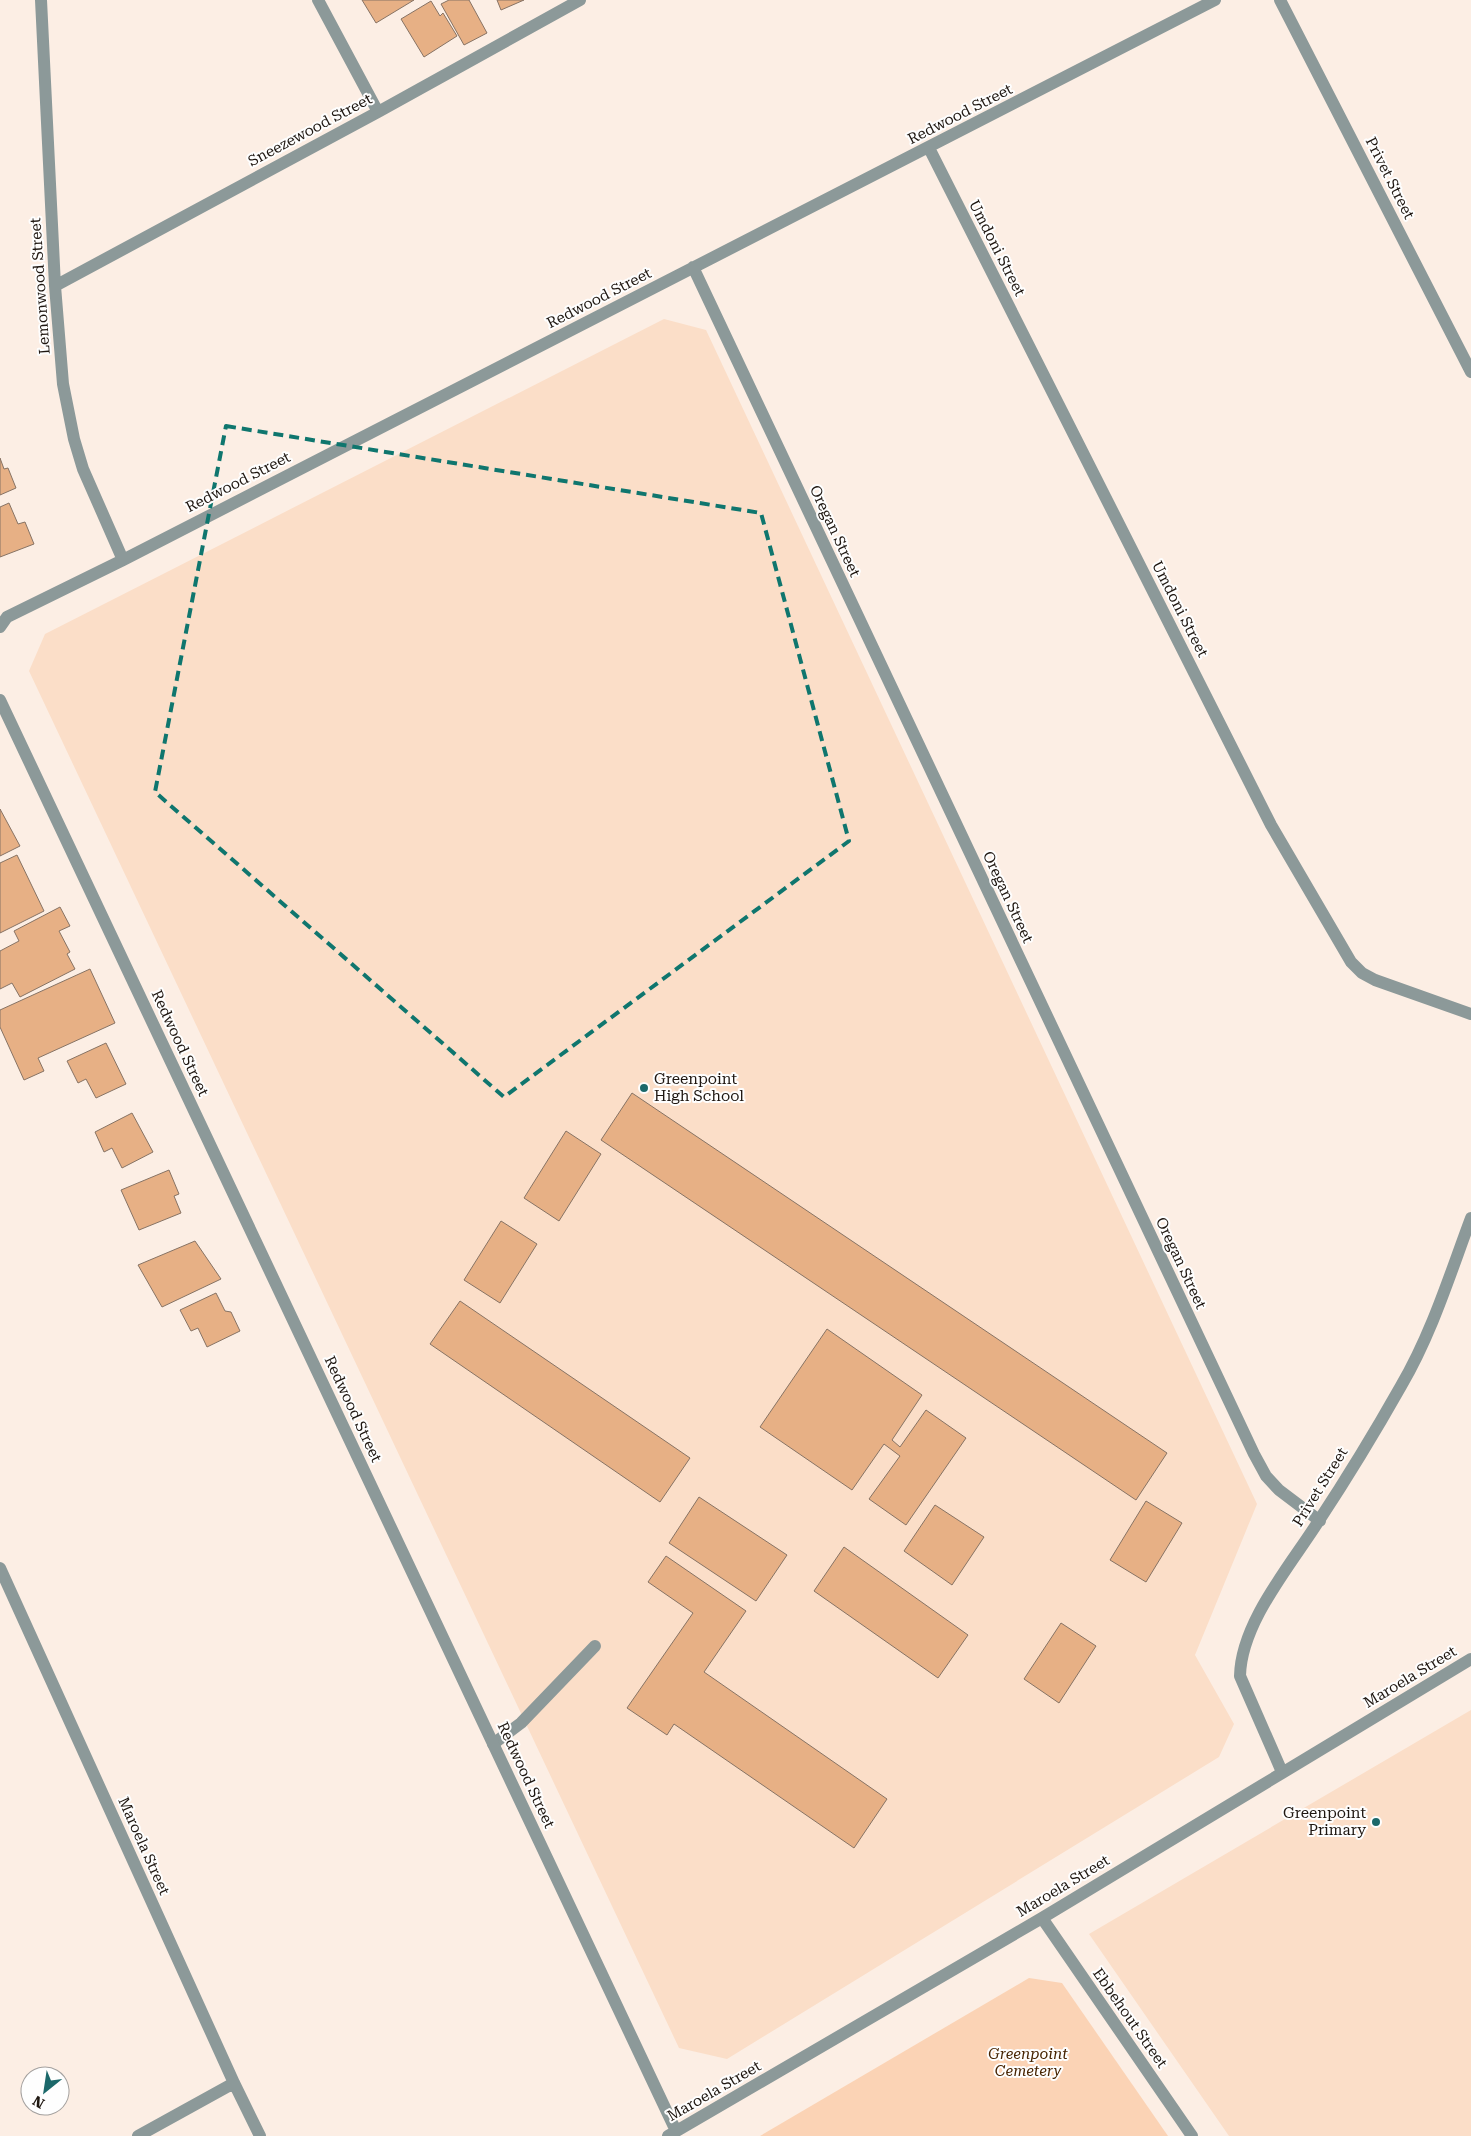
<svg xmlns="http://www.w3.org/2000/svg" width="1471" height="2136" font-family="'Roboto Serif',serif">
	<style>
		.built { fill: #fbdec8 }
		.green { fill: #fbd3b5 }
		.building { fill: #e7b085; stroke: #877364 }
		.lines { fill: none; stroke-linecap: round; stroke-linejoin: round }
		.lane { stroke: #8c9999; stroke-width: 12 }
		.street { stroke: #8c9999; stroke-width: 12 }
		.marked { fill: none; stroke: #0f766e; stroke-width: 4; stroke-dasharray: 10 6; stroke-linejoin: round }
		.poi-dot { fill: #1b686a; stroke: #fefefe; stroke-width: 2 }
		.labels { text-anchor: middle; dominant-baseline: central; stroke-width: 4; stroke-linejoin: round; paint-order: stroke }
		.street-label { font-size: 15px; fill: #1e1610; stroke: #fefefe }
		.poi-label { font-size: 15px; fill: #1e1610; stroke: #fefefe; text-anchor: start }
		.park-label { font-size: 15px; font-style: italic; fill: #462300; stroke: #fefefe }
	</style>
	<rect width="100%" height="100%" fill="#fceee4"/>
	<!-- built -->
	<path class="built" d="M664 319 706 330 1257 1504 1195 1655 1234 1724 1219 1757 727 2059 679 2048 29 671 45 634Z
		M1471 1710V2136H1229L1089 1934Z"/>
	<!-- green -->
	<path class="green" d="M1029 1978 1062 1983 1168 2136H760Z"/>
	<!-- building -->
	<path class="building" d="M362 0H414L376 23Z
		M449 0H469L487 33 464 45 441 4Z
		M497 0H524L501 10Z
		M431 1 440 16 443 13 457 36 424 57 401 19Z
		M0 458 4 469 8 468 16 488 0 495Z
		M9 503 18 524 25 522 34 544 0 557V507Z
		M0 809 20 846 0 856Z
		M17 855 44 911 0 933V863Z
		M60 907 70 926 59 931 70 952 67 954 75 969 20 997 12 983 0 989V951L19 941 14 931Z
		M90 969 115 1023 38 1058 44 1071 24 1080 0 1027V1010Z
		M106 1043 126 1084 96 1098 86 1079 78 1083 67 1061Z
		M632 1093 1167 1453 1136 1500 601 1140Z
		M132 1113 153 1152 122 1168 112 1148 104 1152 95 1132Z
		M566 1131 601 1154 559 1221 524 1198Z
		M169 1170 179 1194 174 1196 181 1213 139 1230 121 1190Z
		M501 1221 537 1244 500 1303 464 1280Z
		M195 1241 221 1279 162 1307 138 1265Z
		M216 1293 225 1311 231 1312 240 1331 207 1347 198 1328 191 1331 180 1310Z
		M460 1301 690 1458 660 1502 430 1344Z
		M827 1329 922 1395 892 1440 900 1447 926 1410 966 1438 906 1525 869 1499 900 1456 884 1444 852 1490 760 1427Z
		M699 1497 787 1555 756 1601 669 1543Z
		M1146 1501 1182 1523 1146 1582 1110 1560Z
		M935 1505 984 1537 952 1585 904 1551Z
		M844 1547 968 1635 938 1678 814 1591Z
		M666 1556 746 1611 704 1672 887 1799 854 1848 674 1724 667 1735 627 1708 693 1613 648 1582Z
		M1061 1623 1096 1646 1059 1703 1024 1679Z"/>
	<g class="lines">
		<!-- lane -->
		<path class="lane" d="M493 1744 521 1723 595 1646"/>
		<!-- street -->
		<path class="street" d="M41 0 55 286 63 384 74 439 83 469 123 560
			M318 0 378 112
			M1280 0 1471 372
			M929 148 1271 825 1351 962 1362 973 1375 980 1471 1014
			M693 267 1254 1454 1266 1476 1279 1490 1320 1521
			M55 286 378 112 580 0
			M0 627 7 617 123 560 1215 0
			M0 700 676 2131
			M0 1568 234 2083 260 2136
			M1282 1772 1240 1676C1241 1623 1290 1566 1318 1522 1347 1478 1375 1432 1401 1386 1432 1333 1450 1274 1471 1218
			M1042 1918 1192 2136
			M138 2136 234 2083
			M668 2136 1042 1918 1471 1659"/>
	</g>
	<!-- marked area -->
	<path class="marked" d="M226 426 761 513 849 841 504 1097 155 792Z"/>
	<!-- markers -->
	<g class="poi-dot">
		<circle cx="644" cy="1088" r="5"/>
		<circle cx="1376" cy="1822" r="5"/>
	</g>
	<g class="labels">
		<!-- street labels -->
		<g class="street-label">
			<text transform="translate(960 114) rotate(-27)">Redwood Street</text>
			<text transform="translate(310 130) rotate(-28)">Sneezewood Street</text>
			<text transform="translate(1390 178) rotate(63)">Privet Street</text>
			<text transform="translate(997 248) rotate(63)">Umdoni Street</text>
			<text transform="translate(40 286) rotate(-94)">Lemonwood Street</text>
			<text transform="translate(599 298) rotate(-27)">Redwood Street</text>
			<text transform="translate(238 482) rotate(-27)">Redwood Street</text>
			<text transform="translate(835 531) rotate(65)">Oregan Street</text>
			<text transform="translate(1180 609) rotate(63)">Umdoni Street</text>
			<text transform="translate(1008 897) rotate(65)">Oregan Street</text>
			<text transform="translate(180 1043) rotate(65)">Redwood Street</text>
			<text transform="translate(1181 1263) rotate(65)">Oregan Street</text>
			<text transform="translate(353 1409) rotate(65)">Redwood Street</text>
			<text transform="translate(1320 1487) rotate(-58)">Privet Street</text>
			<text transform="translate(1410 1677) rotate(-31)">Maroela Street</text>
			<text transform="translate(526 1775) rotate(65)">Redwood Street</text>
			<text transform="translate(144 1846) rotate(66)">Maroela Street</text>
			<text transform="translate(1063 1886) rotate(-31)">Maroela Street</text>
			<text transform="translate(1130 2018) rotate(55)">Ebbehout Street</text>
			<text transform="translate(714 2091) rotate(-30)">Maroela Street</text>
		</g>
		<!-- poi labels -->
		<g class="poi-label">
			<text x="654" y="1079">Greenpoint<tspan x="654" dy="17">High School</tspan></text>
			<text x="1366" y="1813" text-anchor="end">Greenpoint<tspan x="1366" dy="17">Primary</tspan></text>
		</g>
		<!-- park labels -->
		<g class="park-label">
			<text x="1028" y="2054">Greenpoint<tspan x="1028" dy="17">Cemetery</tspan></text>
		</g>
	</g>
	<!-- north arrow -->
	<g transform="translate(45 2091) rotate(210)"><circle r="24" fill="#fefefe" stroke="#a4a19f"/>
	<path d="M0-4L9 19L0 12L-9 19Z" fill="#1b686a"/>
	<text y="-8" font-size="14" font-weight="bold" text-anchor="middle" fill="#1e1610">N</text>
	</g>
</svg>
